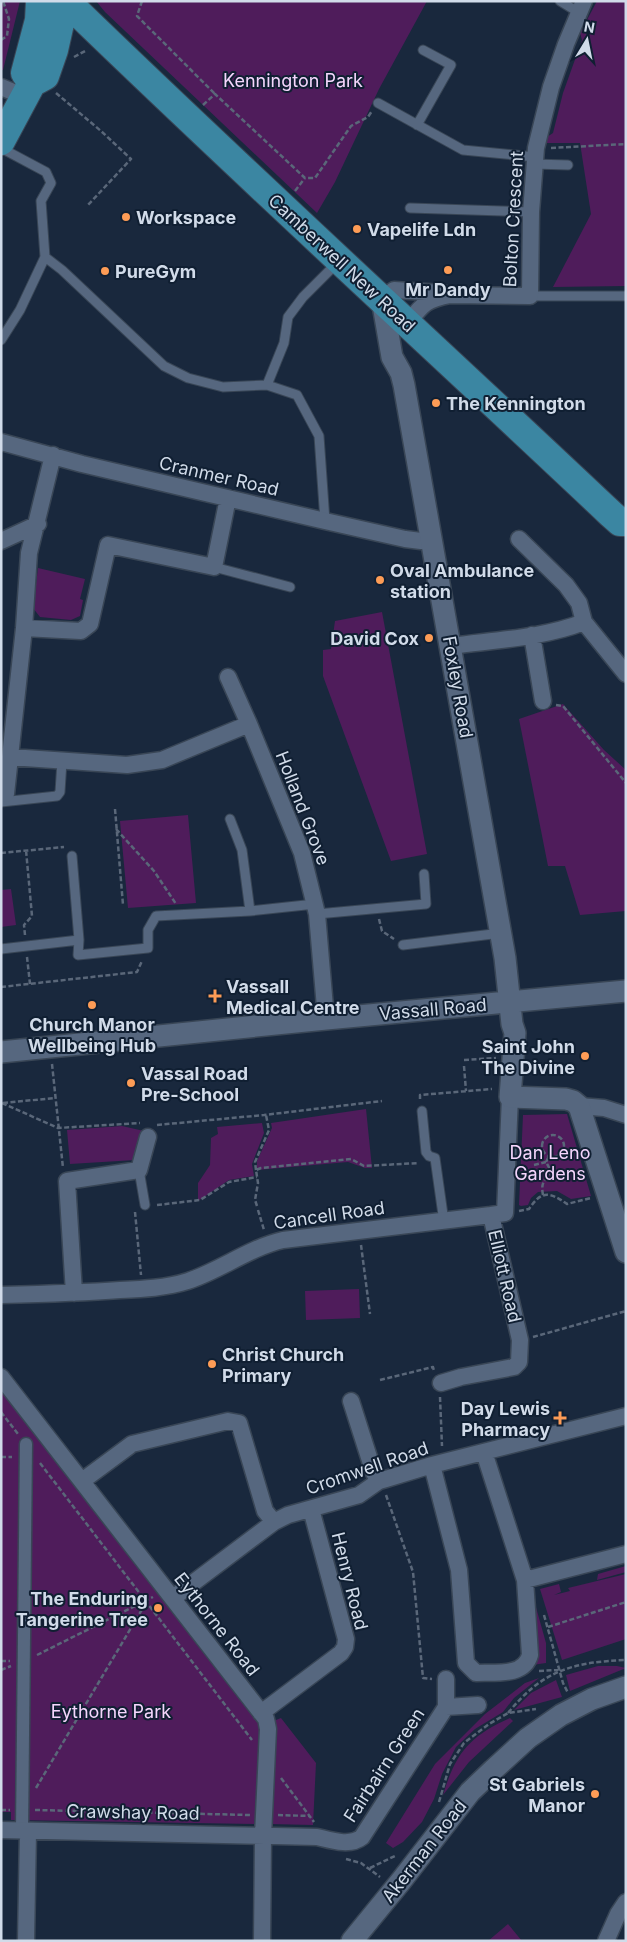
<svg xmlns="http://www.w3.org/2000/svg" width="627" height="1942" font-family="Inter,sans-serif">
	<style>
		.green { fill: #4f1c5b }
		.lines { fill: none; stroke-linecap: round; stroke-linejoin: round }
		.service-casing { stroke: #394656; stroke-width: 11 }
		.pedestrian-casing { stroke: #394656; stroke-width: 15 }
		.minor-casing { stroke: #394656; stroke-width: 19 }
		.tertiary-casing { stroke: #394656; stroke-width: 24 }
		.trunk-casing { stroke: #394656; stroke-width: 30 }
		.path { stroke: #5a6779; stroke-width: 2.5; stroke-dasharray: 5 2.5; stroke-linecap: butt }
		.service { stroke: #56677f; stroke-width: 9 }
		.pedestrian { stroke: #56677f; stroke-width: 12 }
		.minor { stroke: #56677f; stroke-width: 16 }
		.tertiary { stroke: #56677f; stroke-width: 21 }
		.trunk { stroke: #3b86a2; stroke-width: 28 }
		.poi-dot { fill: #fd9c56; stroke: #101f32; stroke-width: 2 }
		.labels { text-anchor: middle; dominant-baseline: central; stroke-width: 4; stroke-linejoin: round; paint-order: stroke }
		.park-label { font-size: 18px; fill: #f5d6fd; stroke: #101f32 }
		.poi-label { font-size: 18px; font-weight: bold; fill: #d1dbe9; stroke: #101f32; text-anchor: start }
		.street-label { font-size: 18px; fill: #d1dbe9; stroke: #101f32 }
	</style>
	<rect width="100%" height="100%" fill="#19283d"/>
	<!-- green -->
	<path class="green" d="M1 1H20L3 70H1Z
		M96 1H427L379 89 335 182 317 213 105 12Z
		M597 1H626V286L553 287 591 214 580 143H546L547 137 553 133 563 93 582 40 580 33Z
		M38 568 85 579 80 599 83 600 80 616 71 620 40 617 33 608Z
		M382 612 427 854 391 861 323 676V650L331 649 335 621Z
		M563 704 604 750 626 770V911L580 915 565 866H548L519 719Z
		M188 815 196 903 128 908 120 821Z
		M11 889 16 925 1 927V890Z
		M366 1109 372 1168H365L348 1162 257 1170V1161L272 1128 271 1123Z
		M567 1114 591 1196 571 1199 557 1191 538 1192 531 1198 528 1205 521 1206 519 1205 523 1115Z
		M262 1123 264 1133 252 1164 254 1176 229 1180 198 1201V1183L210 1165 211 1138 218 1134 217 1127Z
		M122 1126 144 1131 135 1160 70 1164 67 1130Z
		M359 1289 360 1318 306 1320 305 1291Z
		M1 1386 261 1726 281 1718 316 1763 313 1825 270 1824V1817H255L254 1824 11 1820V1812H1Z
		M626 1566V1572L597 1580 598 1574Z
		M626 1574V1639L562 1660 540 1589 559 1584 561 1592 554 1595 570 1591 568 1588Z
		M532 1593 546 1643V1663L532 1665Z
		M598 1666H617L626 1668 570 1691 566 1675Z
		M539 1678 514 1698 503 1712 475 1729 456 1747 442 1774 434 1799 422 1822 403 1842 393 1848 386 1843 435 1764 485 1714 525 1683Z
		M556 1680 562 1697 514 1710 531 1693Z
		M510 1718 513 1721 469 1762 443 1795C456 1752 470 1736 510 1718Z
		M508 1924 522 1941H488Z"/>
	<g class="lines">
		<!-- service casing -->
		<g class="service-casing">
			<path id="service" d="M560 1 578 12
				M378 103 463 150 535 157
				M417 125 451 65 423 50
				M1 148 46 172 51 183 41 201 45 257
				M534 164 568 165
				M410 208 531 212
				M530 296H626
				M1 340 20 310 45 257 62 270 164 366 188 378 223 387 267 385
				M325 521 319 436 297 395 267 385 284 343 288 317 303 297 338 262
				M214 567 290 587
				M1 802 57 796 60 792 62 761
				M230 819 242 850 250 911
				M72 856 79 940
				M317 914 426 904 424 874
				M403 945 501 933
				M1 949 79 940 78 955 148 948V930L156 916 250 911 315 904
				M422 1111 426 1152 429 1156 435 1158 444 1222
				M139 1170 145 1205"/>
		</g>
		<!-- pedestrian casing -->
		<g class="pedestrian-casing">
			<path id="pedestrian" d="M22 1831 26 1444"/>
		</g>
		<!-- minor casing -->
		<g class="minor-casing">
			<path id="minor" d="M1 87 25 97
				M382 299 394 290 443 293
				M407 324C423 304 425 300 450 295L530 296 531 212 536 148 551 87 566 44 584 1
				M1 442 82 464 325 521 405 539 421 541 430 540
				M53 455 29 553 24 628 10 757 127 765 162 760 249 724
				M519 539 566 585 579 603 584 622 626 674
				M1 541 38 524
				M24 628 81 631 90 624 108 545 214 567 228 498
				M532 635 543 701
				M451 646C495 640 543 638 584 622
				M228 677 249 724 302 853 317 914 326 1019
				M6 794 10 757
				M579 1106 604 1108 626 1115
				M74 1293 67 1181 139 1170 148 1137
				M1 1295C41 1294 80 1293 120 1290 143 1289 166 1288 188 1281 221 1270 249 1248 283 1240L491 1215
				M1 1377 266 1719 268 1729 263 1836 262 1941
				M441 1383 461 1377 514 1367 519 1362 520 1340 491 1215 505 1213 510 1097
				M351 1401 374 1473 379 1481
				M432 1465 459 1570 466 1663 476 1673C495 1672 524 1677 530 1655L525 1580 484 1452
				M82 1481 132 1444 228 1421 239 1423 265 1511 274 1522
				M525 1580 626 1554
				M173 1598 274 1522 288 1515 359 1495 379 1481 386 1479 432 1465 626 1416
				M446 1707 478 1705
				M261 1713 341 1653 345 1647 346 1639 311 1509
				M1 1830 317 1837C330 1840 350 1847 362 1837L446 1707V1679
				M26 1941 28 1831
				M606 1941 618 1914 626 1902"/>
		</g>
		<!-- tertiary casing -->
		<g class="tertiary-casing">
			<path id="tertiary" d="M382 299 392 357 401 373 404 385 505 958 512 1024 515 1033 510 1097 566 1099 573 1101 579 1106 626 1252
				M1 1052 326 1019 626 991
				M352 1941 401 1881 470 1792 493 1770 528 1738 561 1715 592 1699 626 1687"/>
		</g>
		<!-- trunk casing -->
		<g class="trunk-casing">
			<path id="trunk" d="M66 1C245 175 430 343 611 514L620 522H626
				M32 83 25 73 39 20 40 1
				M1 141 32 83 45 76 54 50 65 1"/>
		</g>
		<!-- path -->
		<path class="path" d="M142 1 137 16 215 94
			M1 40 7 36 9 19 3 1
			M74 57 87 50
			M56 93 101 131 131 159 88 205
			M203 105 215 94 305 178H315L351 126 368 117 372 111
			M551 148 626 144
			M295 191 305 178
			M556 705 563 706 626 783
			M115 809 123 905
			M116 829 154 871 176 904
			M1 853 64 847
			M379 919 382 931 394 939
			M25 935 24 925 32 916 26 850
			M27 957 30 984
			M1 987 137 972 142 961
			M464 1060 496 1058
			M52 1064 63 1168
			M464 1066 466 1091
			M420 1099V1095L492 1089
			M2 1103 58 1128 140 1123
			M3 1103 55 1098
			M157 1125 264 1115 382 1101
			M542 1146a11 11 0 1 1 22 0a11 11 0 1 1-22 0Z
			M534 1165 546 1162
			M256 1170 255 1162 269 1130 266 1115
			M551 1171 556 1173
			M543 1195C541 1185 543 1180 550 1175L551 1171 546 1162 549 1156
			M157 1205 200 1200 229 1182 257 1177
			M257 1206 255 1200 258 1183 256 1170 261 1168 351 1159 364 1166 419 1163
			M258 1210 264 1230
			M519 1211 529 1209C541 1191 549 1191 567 1204L591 1198
			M135 1212 141 1275
			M361 1245 370 1314
			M533 1337 626 1311
			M380 1380 433 1367 434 1371
			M440 1397 442 1446
			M1 1412 18 1434
			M1 1457H12
			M40 1463 252 1740
			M386 1495 413 1572 423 1678 432 1679
			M544 1615 563 1683 568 1693
			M548 1627 626 1602
			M37 1655 153 1597
			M1 1661H10
			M1 1670 11 1666
			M539 1671 558 1670
			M508 1713C542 1671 572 1662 626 1660
			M281 1778 314 1822
			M36 1788 147 1601
			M439 1802 450 1764 464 1743 489 1724 508 1713 536 1709
			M1 1810H10
			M35 1810 250 1815
			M278 1815 310 1816
			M346 1859 361 1863 380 1877
			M370 1868 397 1855"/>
		<!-- service -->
		<use href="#service" class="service"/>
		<!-- pedestrian -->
		<use href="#pedestrian" class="pedestrian"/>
		<!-- minor -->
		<use href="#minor" class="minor"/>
		<!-- tertiary -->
		<use href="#tertiary" class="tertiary"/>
		<!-- trunk -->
		<use href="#trunk" class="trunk"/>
	</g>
	<!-- markers -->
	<g class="poi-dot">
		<circle cx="126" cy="217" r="5"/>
		<circle cx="357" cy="229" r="5"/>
		<circle cx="448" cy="270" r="5"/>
		<circle cx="105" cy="271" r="5"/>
		<circle cx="436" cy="403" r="5"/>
		<circle cx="380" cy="580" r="5"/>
		<circle cx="429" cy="638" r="5"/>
		<path d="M212.5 988.5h5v5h5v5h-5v5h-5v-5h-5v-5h5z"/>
		<circle cx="92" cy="1005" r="5"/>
		<circle cx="585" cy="1056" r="5"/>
		<circle cx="131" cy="1083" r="5"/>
		<circle cx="212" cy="1364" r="5"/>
		<path d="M557.5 1410.5h5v5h5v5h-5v5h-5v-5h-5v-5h5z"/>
		<circle cx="158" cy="1608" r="5"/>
		<circle cx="595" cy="1794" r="5"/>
	</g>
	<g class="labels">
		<!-- park labels -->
		<g class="park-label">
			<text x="293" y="80">Kennington Park</text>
			<text x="550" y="1152">Dan Leno<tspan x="550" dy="21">Gardens</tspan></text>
			<text x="111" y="1711">Eythorne Park</text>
		</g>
		<!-- poi labels -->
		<g class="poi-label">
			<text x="136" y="217">Workspace</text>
			<text x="367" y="229">Vapelife Ldn</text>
			<text x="115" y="271">PureGym</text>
			<text x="448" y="289" text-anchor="middle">Mr Dandy</text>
			<text x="446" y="403">The Kennington</text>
			<text x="390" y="570">Oval Ambulance<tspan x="390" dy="21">station</tspan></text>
			<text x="419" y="638" text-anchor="end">David Cox</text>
			<text x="226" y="986">Vassall<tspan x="226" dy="21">Medical Centre</tspan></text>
			<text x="92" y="1024" text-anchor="middle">Church Manor<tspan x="92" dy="21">Wellbeing Hub</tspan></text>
			<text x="575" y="1046" text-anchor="end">Saint John<tspan x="575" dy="21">The Divine</tspan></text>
			<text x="141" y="1073">Vassal Road<tspan x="141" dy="21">Pre-School</tspan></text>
			<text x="222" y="1354">Christ Church<tspan x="222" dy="21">Primary</tspan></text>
			<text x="550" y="1408" text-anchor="end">Day Lewis<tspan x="550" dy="21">Pharmacy</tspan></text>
			<text x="148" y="1598" text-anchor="end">The Enduring<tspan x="148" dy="21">Tangerine Tree</tspan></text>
			<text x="585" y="1784" text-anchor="end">St Gabriels<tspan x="585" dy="21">Manor</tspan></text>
		</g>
		<!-- street labels -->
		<g class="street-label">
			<text transform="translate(513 219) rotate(-87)">Bolton Crescent</text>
			<text transform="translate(342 263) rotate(43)">Camberwell New Road</text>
			<text transform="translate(219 476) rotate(13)">Cranmer Road</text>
			<text transform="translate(458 687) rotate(80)">Foxley Road</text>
			<text transform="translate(303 808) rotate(69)">Holland Grove</text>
			<text transform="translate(433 1009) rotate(-5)">Vassall Road</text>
			<text transform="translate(329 1215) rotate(-8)">Cancell Road</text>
			<text transform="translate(505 1276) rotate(77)">Elliott Road</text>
			<text transform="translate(367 1468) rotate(-19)">Cromwell Road</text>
			<text transform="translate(350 1581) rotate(76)">Henry Road</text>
			<text transform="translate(217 1624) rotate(52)">Eythorne Road</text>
			<text transform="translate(384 1765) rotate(-57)">Fairbairn Green</text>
			<text transform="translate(133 1812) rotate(1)">Crawshay Road</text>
			<text transform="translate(424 1851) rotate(-52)">Akerman Road</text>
		</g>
	</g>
	<!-- border -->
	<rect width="627" height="1942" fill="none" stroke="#d1dbe9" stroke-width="5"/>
	<!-- north arrow -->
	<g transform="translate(587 40) rotate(10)" stroke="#101f32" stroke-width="4" paint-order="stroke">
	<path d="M0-4L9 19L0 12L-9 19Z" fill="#d1dbe9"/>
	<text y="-8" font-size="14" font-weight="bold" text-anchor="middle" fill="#d1dbe9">N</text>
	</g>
</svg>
